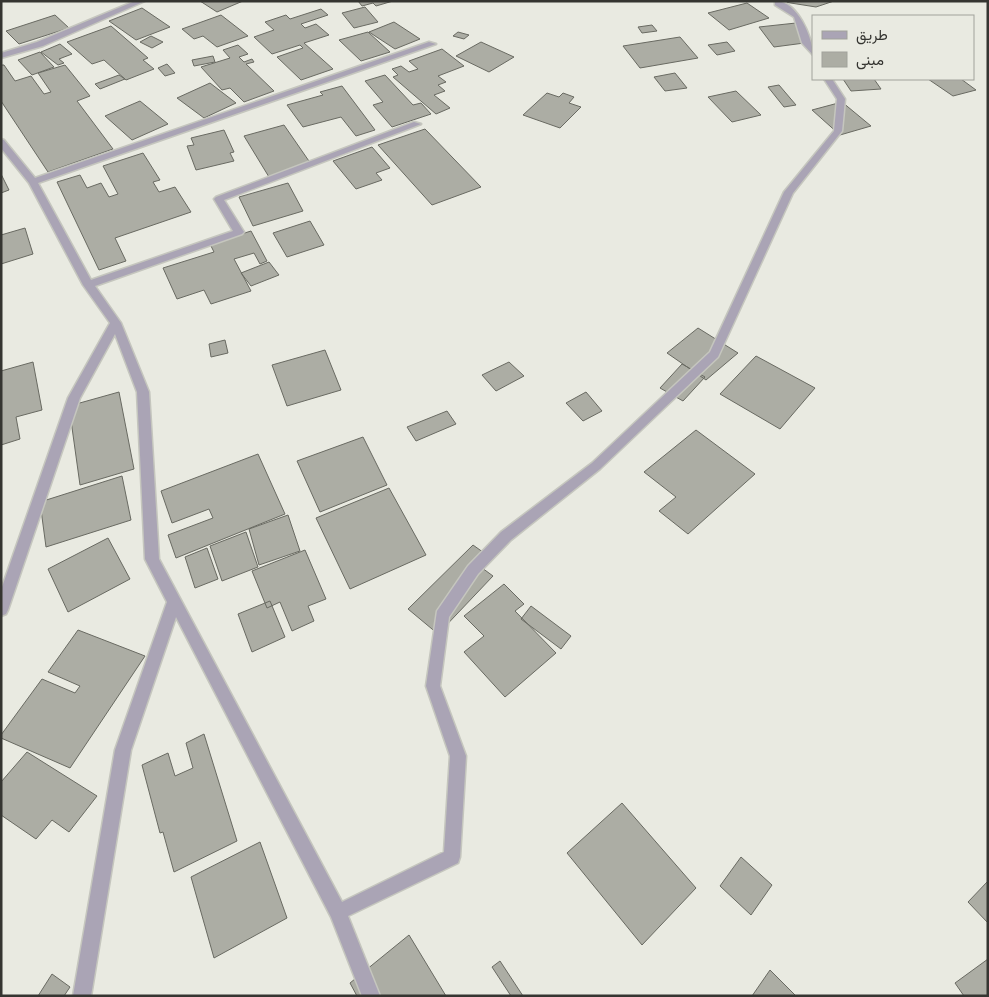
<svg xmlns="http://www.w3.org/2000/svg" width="989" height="997" font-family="Ubuntu,Vazirmatn,sans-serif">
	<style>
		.building { fill: #acada4; stroke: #696a62 }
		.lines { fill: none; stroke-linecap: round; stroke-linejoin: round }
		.minor-casing { stroke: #c5c6be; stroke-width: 3 }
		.minor { fill: #aaa4b5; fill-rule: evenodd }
	</style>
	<rect width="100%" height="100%" fill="#e9eae1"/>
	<!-- building -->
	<path class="building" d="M200 1H243L217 12Z
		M358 1H393L376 6 373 3 362 6Z
		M778 1H834L816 7Z
		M747 3 769 18 729 30 708 13Z
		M365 7 378 22 354 28 342 13Z
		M142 8 170 27 136 40 109 21Z
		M321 9 328 15 301 24 305 28 316 24 329 35 304 43 333 69 301 80 277 57 303 48 300 45 272 54 254 37 274 30 265 22 286 15 290 19Z
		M55 15 69 28 19 44 6 31Z
		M221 15 248 36 217 47 203 36 194 39 182 29Z
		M394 22 420 39 395 49 369 32Z
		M796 23 812 42 774 47 759 27Z
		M652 25 657 31 642 33 638 27Z
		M111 26 148 58 143 60 154 69 126 80 104 60 92 64 67 42Z
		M368 32 390 52 361 61 339 40Z
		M458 32 469 35 464 39 453 36Z
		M151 36 163 42 152 48 140 42Z
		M680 37 698 58 640 68 623 46Z
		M481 42 514 57 489 72 456 56Z
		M727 42 735 51 717 55 708 45Z
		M60 44 72 54 59 59 64 63 58 65 41 52Z
		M238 45 248 54 239 57 244 62 252 59 254 62 246 64 274 91 244 102 230 88 222 90 201 67 230 58 223 50Z
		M442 49 464 66 438 76 446 82 438 85 445 91 434 95 450 108 436 114 393 77 398 75 392 69 401 66 409 72 418 69 409 61Z
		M40 52 54 67 32 75 18 60Z
		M213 56 215 62 194 66 192 60Z
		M167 64 175 73 165 76 158 68Z
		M1 65H4L15 81 31 76 44 94 51 92 38 73 65 65 90 96 77 101 113 149 48 172 1 101Z
		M675 73 687 88 665 91 654 77Z
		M119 75 125 79 100 89 95 84Z
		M385 75 413 105 421 103 431 114 392 127 373 105 383 102 365 81Z
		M843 79H874L881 89 851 91Z
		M928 79H961L976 90 953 96Z
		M210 83 236 103 204 118 177 98Z
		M779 85 796 105 784 107 768 87Z
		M342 86 375 130 356 136 341 117 303 127 287 105 323 95 320 92Z
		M736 91 761 115 732 122 708 97Z
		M547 93 559 97 563 93 574 97 569 103 581 107 560 128 523 115Z
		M140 101 168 124 132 140 105 116Z
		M842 102 871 126 840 135 812 110Z
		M284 125 311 164 269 177 244 136Z
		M425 129 481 187 432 205 378 145Z
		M224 130 234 152 230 153 234 161 196 170 187 146 194 145 191 138Z
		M372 147 390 168 376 173 382 180 356 189 333 161Z
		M143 153 160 180 153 182 159 192 175 187 191 212 115 238 126 261 99 270 57 182 80 175 87 188 101 183 109 197 118 194 103 166Z
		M1 174 9 190 1 193Z
		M288 183 303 211 253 226 239 197Z
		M310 221 324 245 287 257 273 233Z
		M25 228 33 254 1 264V235Z
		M251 231 267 261 260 264 254 253 234 259 251 291 211 304 204 290 177 299 163 268 214 252 210 244Z
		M269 262 279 275 251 286 241 273Z
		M698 328 738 353 706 380 667 353Z
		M225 340 228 353 211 357 209 344Z
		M325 350 341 390 287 406 272 365Z
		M756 356 815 388 780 429 720 394Z
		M33 362 42 410 16 417 20 439 1 445V371Z
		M509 362 524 376 496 391 482 375Z
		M682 364 705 377 683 401 660 388Z
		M119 392 134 469 80 485 69 406Z
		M586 392 602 411 583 421 566 403Z
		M447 411 456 424 416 441 407 427Z
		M696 430 755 474 688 534 659 511 676 497 644 472Z
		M363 437 387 485 320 512 297 461Z
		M258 454 285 514 176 558 168 535 213 518 209 509 172 523 161 491Z
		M122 476 131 520 46 547 40 502Z
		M389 488 426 555 350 589 316 518Z
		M288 515 300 551 259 565 249 529Z
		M246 532 258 567 222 581 210 546Z
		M108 538 130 579 68 612 48 569Z
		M473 545 487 555 478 565 493 576 438 634 408 609Z
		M207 548 218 579 195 588 185 557Z
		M305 550 326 599 308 606 314 621 292 631 280 602 267 608 252 571Z
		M504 584 524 604 515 611 556 653 505 697 464 652 484 636 464 616Z
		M270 601 285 637 252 652 238 614Z
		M531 606 571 636 561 649 521 619Z
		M78 630 145 656 70 768 1 738V735L42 679 75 693 80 686 48 672Z
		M204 734 237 841 174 872 163 832 160 833 142 765 168 753 175 776 193 768 186 743Z
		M27 752 97 796 69 832 52 820 36 839 1 815V782Z
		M622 803 696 888 642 945 567 853Z
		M260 842 287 918 214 958 191 877Z
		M741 857 772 885 751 915 720 886Z
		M988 881V923L968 902Z
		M409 935 446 996H357L350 983Z
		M988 959V996H964L955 983Z
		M500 961 523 996H511L492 967Z
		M770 970 796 996H752Z
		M52 974 70 987 64 996H38Z"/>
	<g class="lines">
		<!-- minor casing -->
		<g class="minor-casing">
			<path id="minor" d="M135 1H145L43 46 1 58V53L37 42Z
				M775 1C797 0 813 38 813 55L802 43 794 17 775 5Z
				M429 42 436 44 38 183 91 280 233 231 214 199 216 197 414 122 421 124 224 200 244 232 242 234 95 286 121 323 149 392 159 559 342 902 444 852 450 756 426 686 437 611 468 566 501 532 592 463 710 352 784 192 834 131 837 99 824 79H832L845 99 842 131 793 193 718 357 600 469 511 540 478 574 449 617 440 686 466 756 460 857 458 863 348 916 380 996H362L331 917 176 617 131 750 91 996H73L115 750 167 602 145 559 137 392 115 334 80 398 8 610 6 614 1 616V590L68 398 110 323 83 285 29 183 1 148V139L4 140 35 178Z"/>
		</g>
		<!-- minor -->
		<use href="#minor" class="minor"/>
	</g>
	<!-- border -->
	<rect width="989" height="997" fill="none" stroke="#353531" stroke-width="5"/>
	<!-- legend -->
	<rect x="812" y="15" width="162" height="65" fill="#e9eae1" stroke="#a1a29b"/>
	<rect x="822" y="31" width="25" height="8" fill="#aaa4b5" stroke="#a1a29b"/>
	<text x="856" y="40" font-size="15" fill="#353531">طريق</text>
	<rect x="822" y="52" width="25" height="15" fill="#acada4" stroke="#a1a29b"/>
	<text x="856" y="65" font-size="15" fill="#353531">مبنى</text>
</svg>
